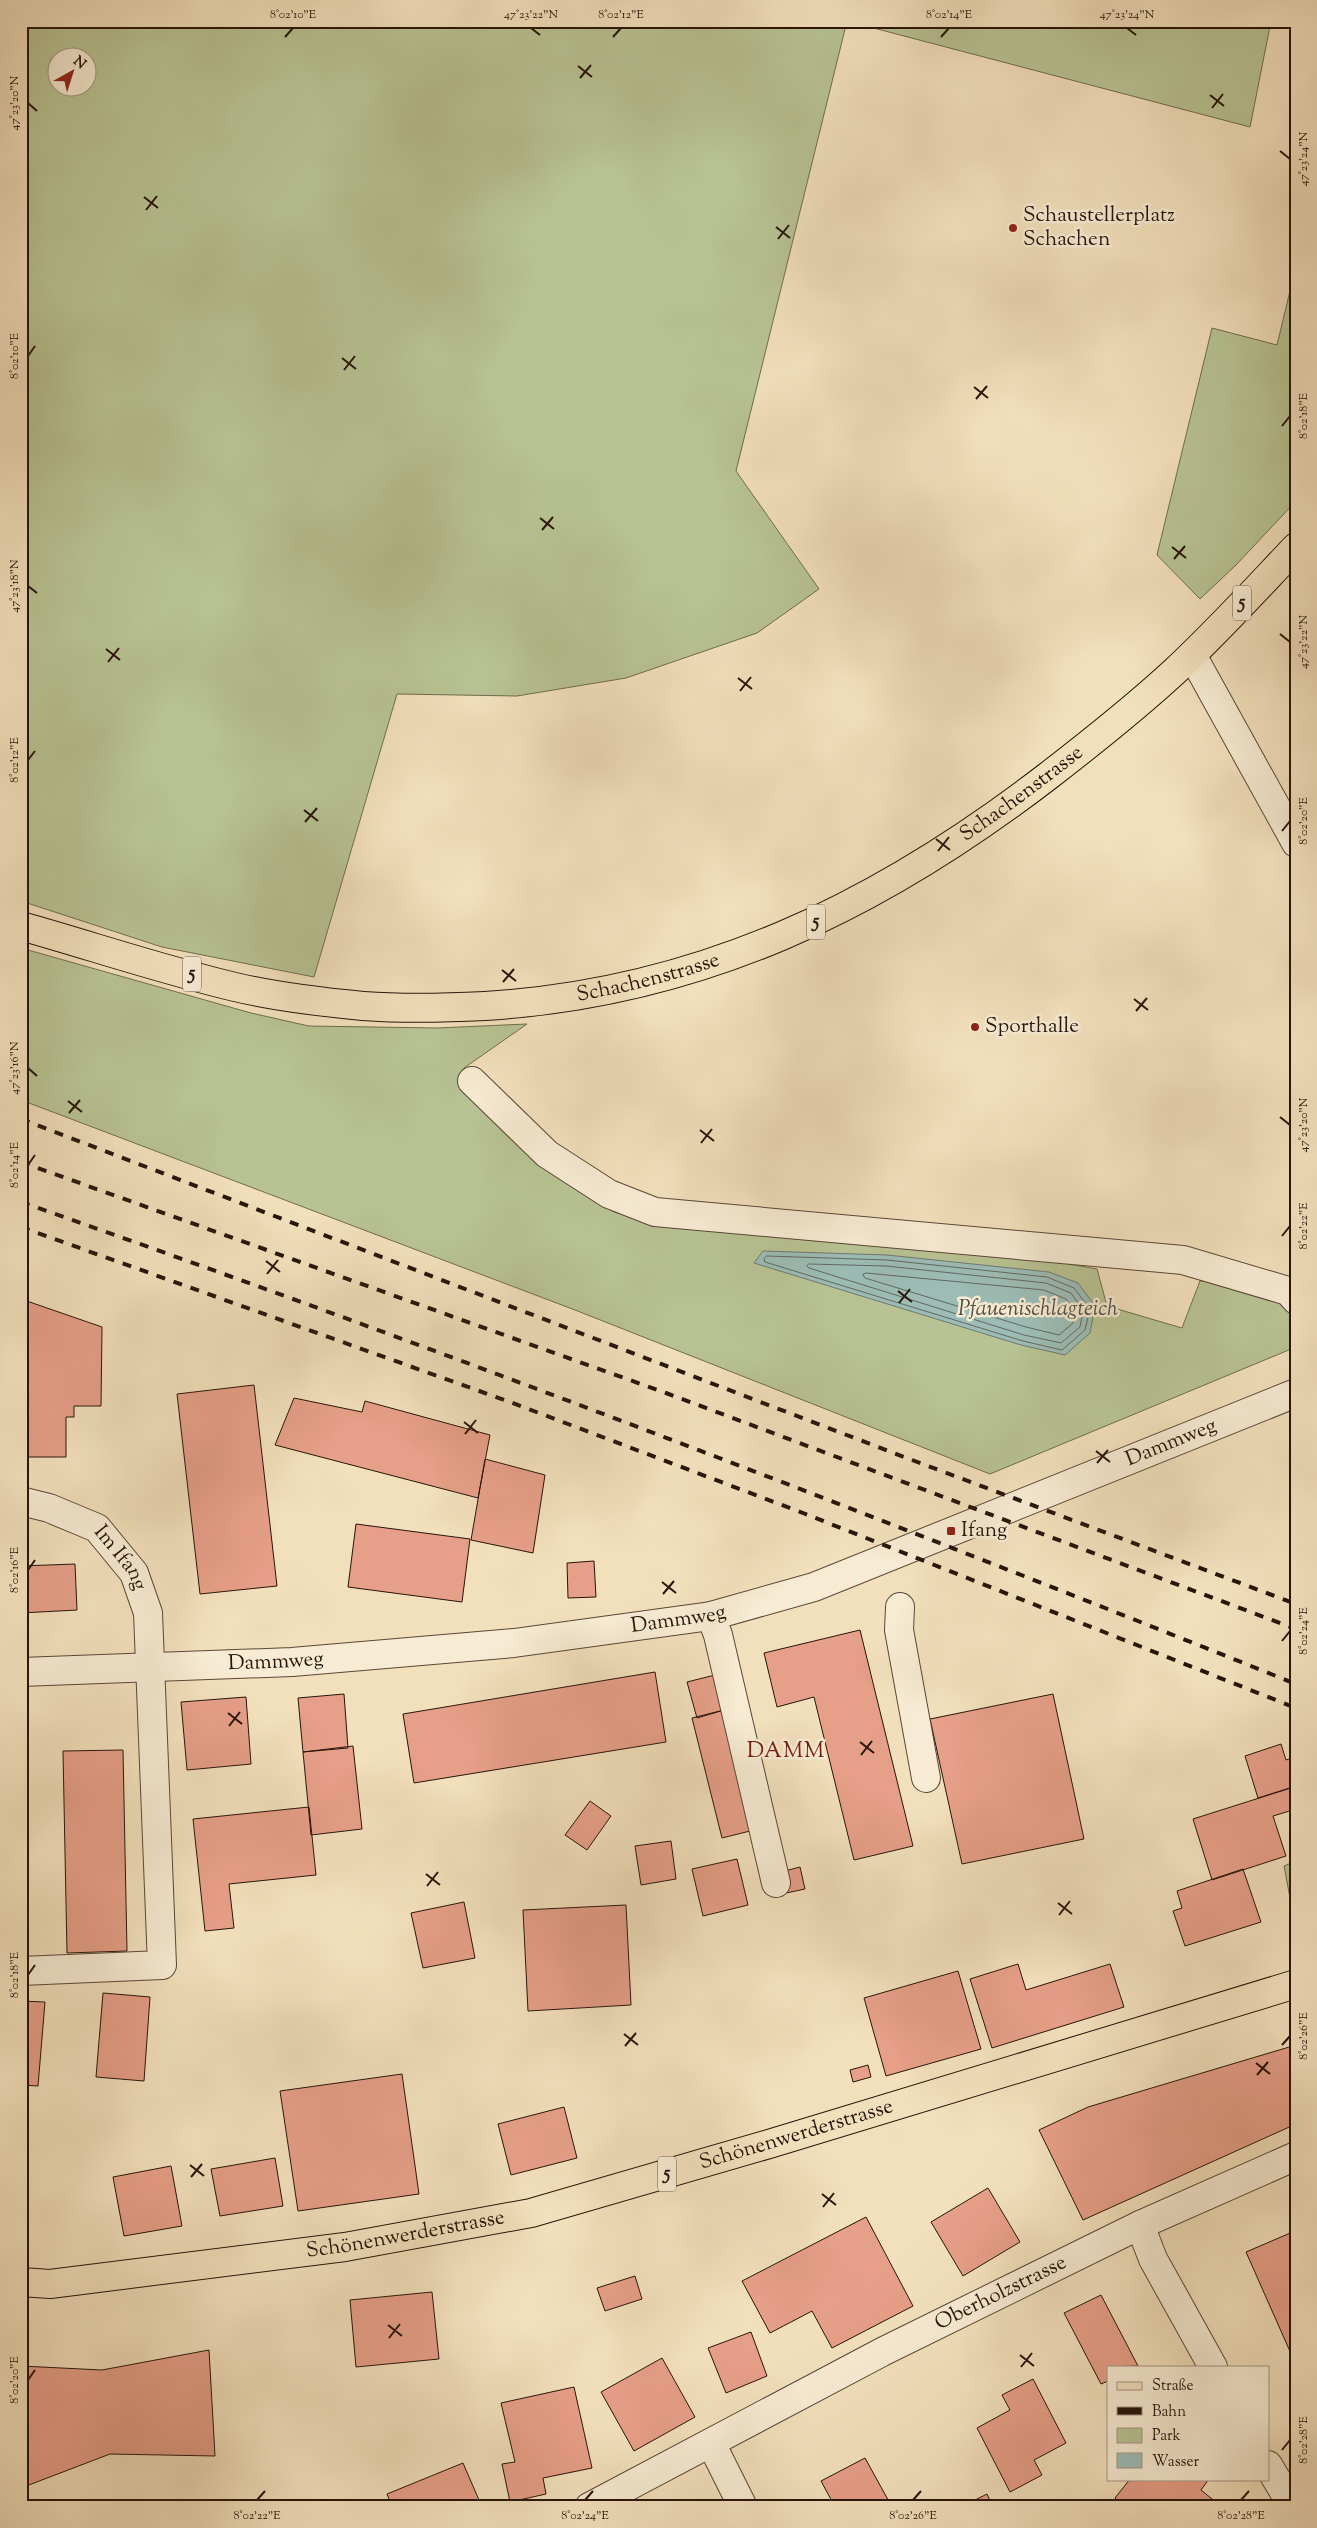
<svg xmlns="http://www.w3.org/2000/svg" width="1317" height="2528" font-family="'Sorts Mill Goudy',serif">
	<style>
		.green { fill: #b8c393; stroke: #706c4e; fill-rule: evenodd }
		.water { fill: #9cbcb5; stroke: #6e7971 }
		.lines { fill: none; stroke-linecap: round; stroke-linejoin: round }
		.shore { stroke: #626860; stroke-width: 1 }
		.building { fill: #e69f88; stroke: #28140a }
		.minor-casing { stroke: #5a4736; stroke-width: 30 }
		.major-casing { stroke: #28140a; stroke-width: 30 }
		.minor { stroke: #f7ebd3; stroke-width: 28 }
		.major { stroke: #f2e0bc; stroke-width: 28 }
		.rail { stroke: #28140a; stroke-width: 4; stroke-dasharray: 9 9; stroke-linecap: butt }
		.ticks { fill: none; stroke: #28140a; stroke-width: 2 }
		.poi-dot { fill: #8f2418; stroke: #f7ebd3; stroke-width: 2 }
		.labels { text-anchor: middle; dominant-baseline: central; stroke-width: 5; stroke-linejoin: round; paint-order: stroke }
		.shield { fill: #f7ebd3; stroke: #665446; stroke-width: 1 }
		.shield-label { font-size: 20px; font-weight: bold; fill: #28140a }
		.poi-label { font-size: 21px; fill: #28140a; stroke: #f7ebd3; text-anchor: start }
		.street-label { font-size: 21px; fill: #28140a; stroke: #f7ebd3 }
		.water-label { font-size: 22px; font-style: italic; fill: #514f46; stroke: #f7ebd3 }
		.neighbourhood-label { font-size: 22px; letter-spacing: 1px; fill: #7a1f14; stroke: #f7ebd3 }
		.neatline { fill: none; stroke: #28140a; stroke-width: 2 }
		.ticks-label { font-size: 12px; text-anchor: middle; fill: #28140a }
	</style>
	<rect width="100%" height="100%" fill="#f2e0bc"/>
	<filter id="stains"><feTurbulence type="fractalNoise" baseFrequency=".004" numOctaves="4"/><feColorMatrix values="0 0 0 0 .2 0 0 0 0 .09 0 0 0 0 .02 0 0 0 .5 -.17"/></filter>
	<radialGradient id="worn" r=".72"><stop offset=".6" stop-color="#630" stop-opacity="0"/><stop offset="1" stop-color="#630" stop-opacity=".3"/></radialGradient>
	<!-- green -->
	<path class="green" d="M21 21H847L736 471 819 589 757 633 626 678 517 696 397 694 314 977 162 947 21 901ZM58 58H88V88H58Z
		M847 21H1271L1250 127Z
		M1296 266V501L1236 565 1200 599 1157 555 1212 328 1277 345Z
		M21 948 251 1013 309 1026 437 1028 527 1024 464 1068 478 1099 539 1161 614 1212 673 1228 977 1248 1097 1269 1107 1306 1182 1328 1200 1281 1296 1277V1347L990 1474 575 1310 21 1100Z
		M1296 1861V1902L1291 1903 1284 1866Z"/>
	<!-- water -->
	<path class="water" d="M763 1251 887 1255 1049 1272 1078 1283 1095 1306 1090 1333 1065 1355 1021 1345 754 1263Z"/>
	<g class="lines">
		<!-- shore -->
		<path class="shore" d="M767 1256 887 1260 1047 1277 1074 1288 1090 1309 1085 1330 1062 1350 1023 1341 765 1262 764 1259Z
			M809 1264 886 1266 1046 1283 1071 1293 1083 1310 1080 1327 1061 1343 1024 1335 809 1268 807 1266Z
			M866 1273 1044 1290 1066 1299 1075 1311 1073 1323 1059 1335 1026 1327 865 1278 863 1275Z"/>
	</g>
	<!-- building -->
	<path class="building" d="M21 1299 102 1327 101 1406H74V1417H66V1457H21Z
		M254 1385 277 1586 200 1594 177 1394Z
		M294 1398 362 1412 365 1401 490 1435 478 1498 275 1445Z
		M485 1459 545 1475 533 1553 471 1540Z
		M356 1524 470 1539 462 1602 348 1587Z
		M594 1561 596 1597 568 1598 567 1563Z
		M75 1564 77 1610 21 1613V1566Z
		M860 1630 913 1846 854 1860 814 1697 777 1707 764 1653Z
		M655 1672 666 1742 414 1783 403 1714Z
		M715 1675 724 1710 697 1718 687 1682Z
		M344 1694 348 1748 303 1752 298 1698Z
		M1053 1694 1084 1839 962 1864 930 1719Z
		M246 1697 251 1764 187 1770 181 1702Z
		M724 1710 754 1830 722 1838 692 1718Z
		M1281 1744 1286 1760 1295 1757 1296 1786 1258 1798 1245 1756Z
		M353 1746 362 1829 311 1835 303 1752Z
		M123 1750 127 1951 67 1953 63 1751Z
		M1294 1787 1296 1809 1273 1816 1286 1856 1212 1880 1193 1819Z
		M590 1801 611 1816 587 1850 565 1835Z
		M309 1807 316 1875 229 1884 234 1928 205 1931 193 1819Z
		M671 1841 676 1879 641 1885 635 1846Z
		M737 1859 748 1905 703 1916 692 1869Z
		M800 1867 805 1889 786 1893 781 1872Z
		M1243 1869 1261 1922 1185 1946 1173 1911 1182 1908 1177 1891Z
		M464 1902 475 1958 423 1968 411 1913Z
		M626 1905 631 2005 528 2011 523 1910Z
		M1018 1964 1026 1990 1110 1964 1124 2007 992 2048 970 1979Z
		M958 1971 981 2049 886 2076 864 1998Z
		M103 1993 150 1997 144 2081 96 2077Z
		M21 2001 45 2002 38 2086 21 2085Z
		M1296 2045V2124L1083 2220 1039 2130 1088 2107Z
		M868 2065 871 2077 853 2082 850 2070Z
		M402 2074 419 2194 298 2211 280 2091Z
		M564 2107 577 2158 511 2175 498 2124Z
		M275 2158 283 2206 220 2216 211 2169Z
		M171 2166 182 2226 124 2236 113 2177Z
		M988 2188 1020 2242 963 2276 931 2222Z
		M866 2217 913 2306 832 2348 812 2311 770 2333 742 2281Z
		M1295 2231 1296 2234V2365L1246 2252Z
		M635 2276 642 2299 605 2311 597 2288Z
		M432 2292 439 2359 356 2367 350 2300Z
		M1101 2295 1138 2366 1108 2367V2381L1101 2384 1064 2313Z
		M751 2332 767 2376 726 2393 708 2348Z
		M209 2350 215 2456 110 2454 21 2488V2366L102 2370Z
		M662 2358 695 2417 634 2451 601 2392Z
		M1033 2379 1066 2443 1034 2460 1042 2475 1010 2492 977 2428 1010 2410 1002 2395Z
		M574 2387 592 2468 543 2478 546 2494 510 2502 502 2464 515 2462 501 2403Z
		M865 2458 892 2507H835L821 2481Z
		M463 2463 482 2507H392L387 2494Z
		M1130 2479H1209L1201 2490 1222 2507H1125L1115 2498Z
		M987 2494 993 2507H961Z"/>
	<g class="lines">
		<!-- minor casing -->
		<g class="minor-casing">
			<g id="minor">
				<path d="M1192 655 1296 843"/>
				<path d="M472 1081 547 1154 609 1194 655 1212 1183 1260 1288 1291 1296 1300"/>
				<path id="s1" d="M21 1501 49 1508 97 1528 134 1573 148 1613 162 1965 21 1971"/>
				<path d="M900 1607 899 1630 926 1778"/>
				<path d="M711 1616 718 1635 776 1883"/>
				<path id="s2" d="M21 1672 292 1662 514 1643 711 1616 814 1587 1296 1393"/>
				<path d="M1140 2225 1153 2259 1213 2367"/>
				<path d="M711 2443 743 2507"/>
				<path d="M1268 2465 1293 2507"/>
				<path id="s3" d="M589 2507 882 2352 1140 2225 1296 2156"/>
			</g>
		</g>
		<!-- major casing -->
		<g class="major-casing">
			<g id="major">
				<path id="s4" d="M21 926C92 946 163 970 235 987 277 997 321 1002 363 1006 404 1009 445 1008 485 1006 701 993 879 906 1048 776 1092 742 1135 708 1175 671 1217 632 1256 589 1296 547"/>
				<path id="s5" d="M21 2282 50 2284 345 2247 531 2213 769 2144 1296 1984"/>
			</g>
		</g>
		<!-- minor -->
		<use href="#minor" class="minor"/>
		<!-- major -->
		<use href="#major" class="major"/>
		<!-- rail -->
		<path class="rail" d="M21 1119 912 1460 1296 1604
			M21 1162 666 1393 1296 1629
			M21 1202C450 1352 874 1515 1296 1684
			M21 1227 510 1402 803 1513 1296 1708"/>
	</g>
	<!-- ticks -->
	<path class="ticks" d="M531 28 540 35M1127 28 1136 35M285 37 293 28M613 37 621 28M941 37 949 28M578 66 592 77M580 78 591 65M1210 95 1224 106M28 103 37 111M1212 108 1223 94M1280 151 1290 159M144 197 158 208M146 210 157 196M776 227 790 238M778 239 789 225M28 356 35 346M342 358 356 369M344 370 355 356M974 387 988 398M976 399 987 386M1282 426 1290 416M540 518 554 529M542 530 553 517M1172 547 1186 558M1174 559 1185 546M28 586 37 593M1280 634 1290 642M106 649 120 660M108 662 119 648M738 678 752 689M740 691 751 677M28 760 35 751M304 810 318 821M305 822 317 808M1282 831 1290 821M936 839 950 850M938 851 949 837M502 970 516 981M503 982 514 969M1134 999 1148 1010M1136 1011 1147 998M28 1068 37 1076M68 1101 82 1112M69 1113 80 1100M1280 1117 1290 1125M700 1130 714 1141M701 1143 712 1129M28 1165 35 1155M1282 1236 1290 1226M266 1261 280 1272M267 1274 278 1260M898 1291 912 1302M899 1303 910 1289M464 1422 478 1433M465 1434 476 1420M1096 1451 1110 1462M1097 1463 1108 1450M28 1570 35 1560M662 1582 676 1593M663 1594 674 1581M1282 1641 1290 1631M228 1713 242 1724M229 1726 240 1712M860 1742 874 1753M861 1755 872 1741M426 1874 440 1885M427 1886 438 1872M1058 1903 1072 1914M1059 1915 1070 1901M28 1975 35 1965M624 2034 638 2045M1282 2045 1290 2036M625 2046 636 2033M1256 2063 1270 2074M1257 2075 1268 2062M190 2165 204 2176M191 2177 202 2164M822 2194 836 2205M823 2207 834 2193M388 2325 402 2336M389 2338 400 2324M1020 2355 1034 2366M1021 2367 1032 2353M28 2380 35 2370M1282 2450 1290 2440M257 2500 265 2491M585 2500 593 2491M913 2500 921 2491M1241 2500 1249 2491"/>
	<!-- markers -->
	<g class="poi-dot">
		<circle cx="1013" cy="228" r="5"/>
		<circle cx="975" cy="1027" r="5"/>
		<rect x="946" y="1526" width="10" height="10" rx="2.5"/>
	</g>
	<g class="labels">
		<!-- shield labels -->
		<g class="shield">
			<rect x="1233" y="585.5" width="18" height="35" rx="4"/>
			<rect x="807" y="904.5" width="18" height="35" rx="4"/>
			<rect x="183" y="956.5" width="18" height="35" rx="4"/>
			<rect x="658" y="2156.5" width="18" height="35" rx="4"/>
		</g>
		<g class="shield-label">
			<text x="1242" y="603">5</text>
			<text x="816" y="922">5</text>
			<text x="192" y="974">5</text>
			<text x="667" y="2174">5</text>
		</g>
		<!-- poi labels -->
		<g class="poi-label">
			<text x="1023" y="216">Schaustellerplatz<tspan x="1023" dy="24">Schachen</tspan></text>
			<text x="985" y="1027">Sporthalle</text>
			<text x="961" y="1531">Ifang</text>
		</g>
		<!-- street labels -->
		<g class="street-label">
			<text stroke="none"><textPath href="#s4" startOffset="1060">Schachenstrasse</textPath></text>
			<text stroke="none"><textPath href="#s4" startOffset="640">Schachenstrasse</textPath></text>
			<text stroke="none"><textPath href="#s2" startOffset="1185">Dammweg</textPath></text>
			<text stroke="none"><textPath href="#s1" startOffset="119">Im Ifang</textPath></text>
			<text stroke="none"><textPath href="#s2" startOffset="660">Dammweg</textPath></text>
			<text stroke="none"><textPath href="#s2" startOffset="255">Dammweg</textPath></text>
			<text stroke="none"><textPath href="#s5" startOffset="792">Schönenwerderstrasse</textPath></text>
			<text stroke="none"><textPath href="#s5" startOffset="388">Schönenwerderstrasse</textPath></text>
			<text stroke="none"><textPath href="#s3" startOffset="464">Oberholzstrasse</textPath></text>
		</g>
		<!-- water labels -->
		<g class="water-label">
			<text x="1038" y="1310">Pfauenischlagteich</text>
		</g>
		<!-- neighbourhood labels -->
		<g class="neighbourhood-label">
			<text x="786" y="1752">DAMM</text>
		</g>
	</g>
	<!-- margin -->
	<rect width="1317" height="2528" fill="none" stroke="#f2e0bc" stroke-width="55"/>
	<!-- legend -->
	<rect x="1107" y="2366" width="162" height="115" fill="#f7ebd3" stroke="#a49583"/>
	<rect x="1117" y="2382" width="25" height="8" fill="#f2e0bc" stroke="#a49583"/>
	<text x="1152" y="2390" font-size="15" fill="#28140a">Straße</text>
	<rect x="1117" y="2407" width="25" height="8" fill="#28140a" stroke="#a49583"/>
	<text x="1152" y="2416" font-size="15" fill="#28140a">Bahn</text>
	<rect x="1117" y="2428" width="25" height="15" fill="#b8c393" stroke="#a49583"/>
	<text x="1152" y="2440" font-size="15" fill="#28140a">Park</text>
	<rect x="1117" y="2453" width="25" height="15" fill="#9cbcb5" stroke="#a49583"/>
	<text x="1152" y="2466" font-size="15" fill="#28140a">Wasser</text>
	<!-- north arrow -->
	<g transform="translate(72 72) rotate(39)"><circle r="24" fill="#f7ebd3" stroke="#a49583"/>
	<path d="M0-4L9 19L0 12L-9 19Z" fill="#8f2418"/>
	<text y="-8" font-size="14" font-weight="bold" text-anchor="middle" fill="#28140a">N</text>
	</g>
	<rect x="28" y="28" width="1262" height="2472" class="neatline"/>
	<g class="ticks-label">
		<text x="293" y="18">8°02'10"E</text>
		<text x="531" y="18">47°23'22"N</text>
		<text x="621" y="18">8°02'12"E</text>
		<text x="949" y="18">8°02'14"E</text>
		<text x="1127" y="18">47°23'24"N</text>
		<text transform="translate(14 103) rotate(-90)" y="4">47°23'20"N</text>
		<text transform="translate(1303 159) rotate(-90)" y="4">47°23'24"N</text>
		<text transform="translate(14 356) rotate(-90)" y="4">8°02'10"E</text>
		<text transform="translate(1303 416) rotate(-90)" y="4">8°02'18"E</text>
		<text transform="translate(14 586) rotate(-90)" y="4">47°23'18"N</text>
		<text transform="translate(1303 642) rotate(-90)" y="4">47°23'22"N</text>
		<text transform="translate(14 760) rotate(-90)" y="4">8°02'12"E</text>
		<text transform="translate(1303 821) rotate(-90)" y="4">8°02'20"E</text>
		<text transform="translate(14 1068) rotate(-90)" y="4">47°23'16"N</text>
		<text transform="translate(1303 1125) rotate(-90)" y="4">47°23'20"N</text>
		<text transform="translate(14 1165) rotate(-90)" y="4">8°02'14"E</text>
		<text transform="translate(1303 1226) rotate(-90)" y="4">8°02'22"E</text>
		<text transform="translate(14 1570) rotate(-90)" y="4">8°02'16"E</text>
		<text transform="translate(1303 1631) rotate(-90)" y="4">8°02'24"E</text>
		<text transform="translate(14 1975) rotate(-90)" y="4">8°02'18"E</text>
		<text transform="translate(1303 2036) rotate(-90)" y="4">8°02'26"E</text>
		<text transform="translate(14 2380) rotate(-90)" y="4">8°02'20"E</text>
		<text transform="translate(1303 2440) rotate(-90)" y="4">8°02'28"E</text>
		<text x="257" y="2519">8°02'22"E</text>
		<text x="585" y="2519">8°02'24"E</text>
		<text x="913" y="2519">8°02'26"E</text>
		<text x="1241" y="2519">8°02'28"E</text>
	</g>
	<rect width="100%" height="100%" filter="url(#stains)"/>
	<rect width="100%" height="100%" fill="url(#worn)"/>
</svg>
